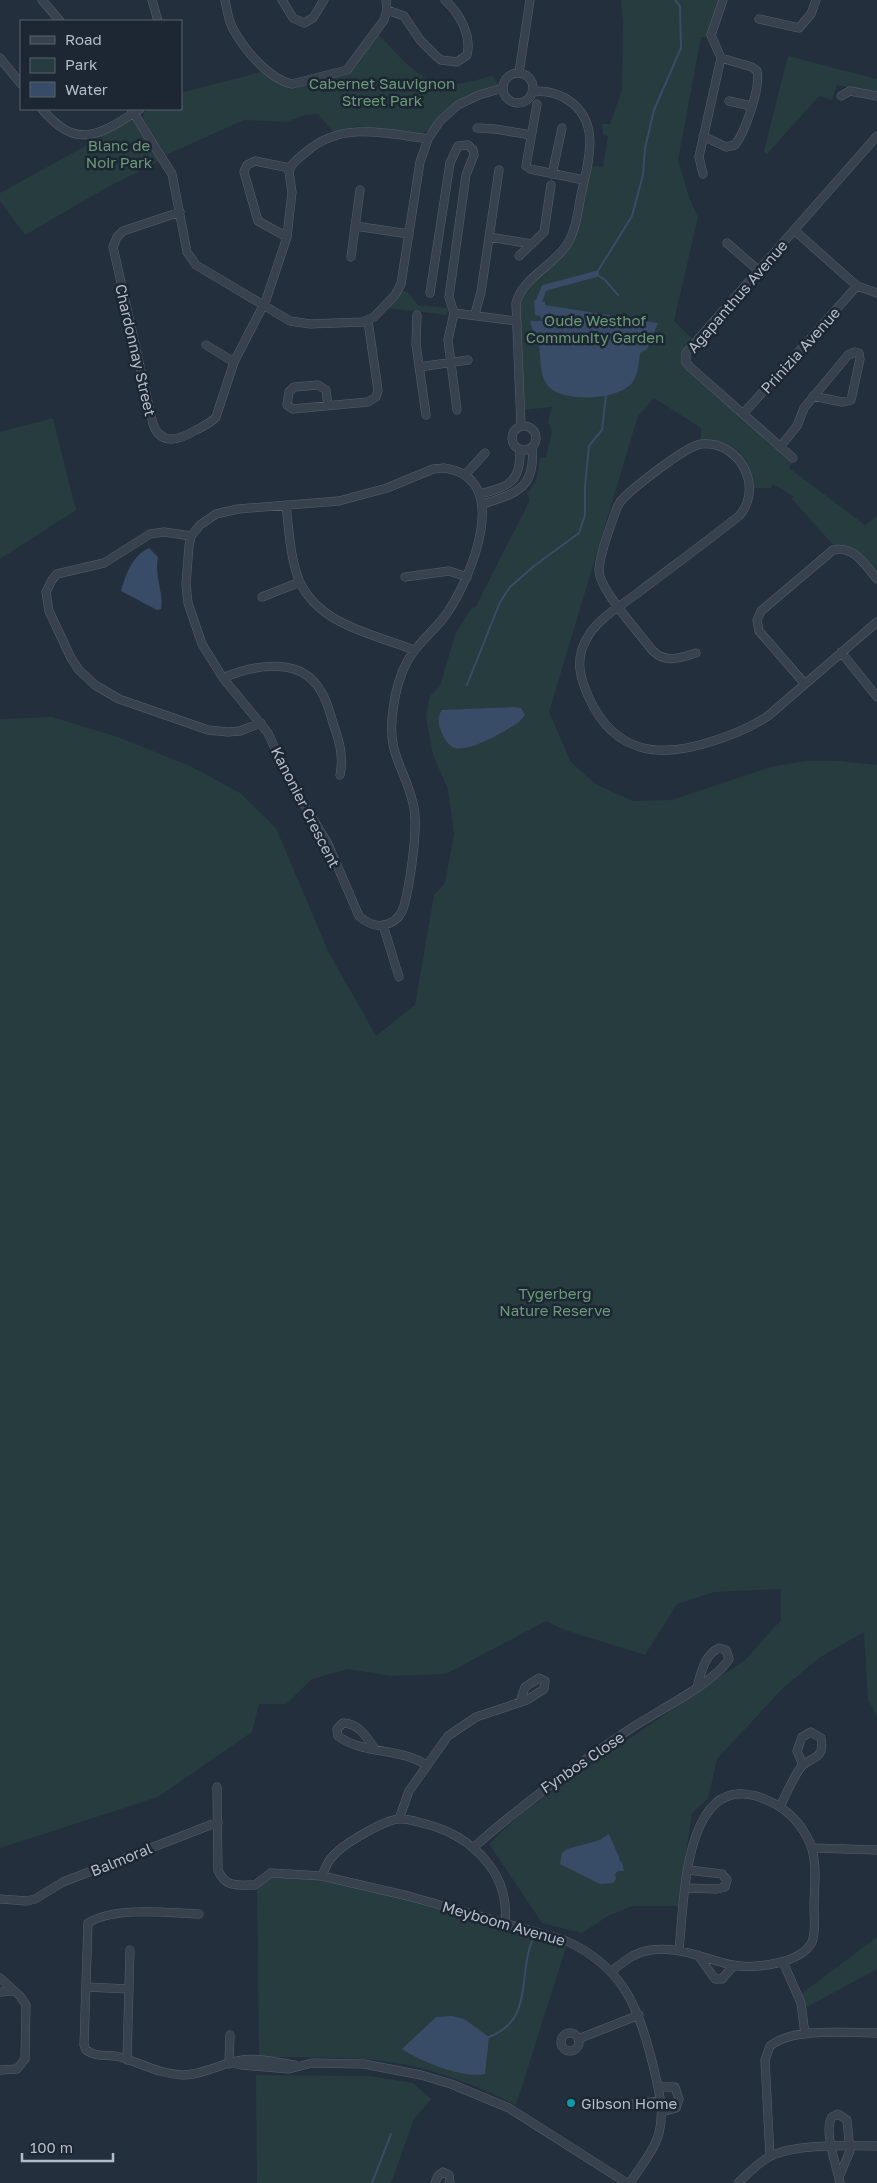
<svg xmlns="http://www.w3.org/2000/svg" width="877" height="2183" font-family="'Golos Text',sans-serif">
	<style>
		.green { fill: #263c3f }
		.water { fill: #394c67 }
		.lines { fill: none; stroke-linecap: round; stroke-linejoin: round }
		.stream { stroke: #394c67; stroke-width: 2 }
		.canal { stroke: #394c67; stroke-width: 6 }
		.minor-casing { stroke: #565f6c; stroke-width: 9 }
		.minor { stroke: #38414e; stroke-width: 8 }
		.culture-dot { fill: #0f9aa8; stroke: #1d2633; stroke-width: 2 }
		.labels { text-anchor: middle; dominant-baseline: central; stroke-width: 5; stroke-linejoin: round; paint-order: stroke }
		.park-label { font-size: 15px; fill: #6b9a76; stroke: #1d2633 }
		.street-label { font-size: 15px; fill: #b4bcc9; stroke: #1d2633 }
		.poi-label { font-size: 15px; fill: #b4bcc9; stroke: #1d2633; text-anchor: start }
	</style>
	<rect width="100%" height="100%" fill="#242f3e"/>
	<!-- green -->
	<path class="green" d="M621 0H720L708 37H701L678 160 689 197 698 217 674 321 692 338 682 352 683 363 793 463 789 468 865 525 877 516V575L858 554 835 547 792 499 793 496 773 484 771 488H754C750 457 725 453 701 441V428L654 398 638 416 549 712 571 762 597 785 633 801 672 800 771 767 806 761H839L877 765V1716L868 1700 864 1632 819 1658 783 1688 717 1759 708 1799 692 1813 678 1906H632L608 1916 582 1933 542 1923 489 1844 526 1809 745 1660 781 1620V1589L714 1592 677 1604 645 1655 562 1629 546 1621 446 1674 391 1676 348 1669 312 1679 286 1704H259L252 1732 158 1797 0 1848V719L52 717 118 737 192 767 240 793 276 828 329 953 376 1036 415 1005 434 895 445 883 454 834 448 789 433 755 426 717 430 696 440 686 456 632 471 609 476 606 530 500 527 494 536 481 540 458H546L552 432 548 422 552 407 522 410 519 304 524 291 562 255 590 165 603 167 608 136 603 134 602 124H610L622 90 623 23Z
		M378 34C400 56 420 86 454 84 466 84 480 79 492 76L499 84 483 90 421 135 358 126 334 133 318 114 305 115 286 122 244 120 166 155 142 118 146 109H181V93L265 71 293 87 346 74Z
		M788 56 877 79V93L837 85 832 100 819 96 767 154 764 151Z
		M129 120 135 122 161 160 106 188 25 235 0 201V193L89 144 88 138Z
		M402 291 408 292 418 305 448 308 447 315 387 308Z
		M53 418 76 510 0 559V432Z
		M299 1875 363 1886 567 1944 516 2105C483 2089 448 2074 412 2066 362 2055 310 2058 259 2057L257 1877Z
		M877 1937V1969L807 2007 801 1994Z
		M256 2075 370 2076 413 2083 431 2099 414 2119 391 2183H257Z"/>
	<!-- water -->
	<path class="water" d="M534 300 545 302V305L658 323 647 349 640 353C639 363 638 375 632 383 618 400 565 403 549 387 537 374 543 355 537 339 535 333 531 328 530 321H542L540 316 535 315Z
		M149 548 158 557C154 578 164 592 161 609L157 610 121 591C126 574 132 556 149 548Z
		M513 707 521 708 525 715 519 722C506 731 471 752 455 748 448 746 444 738 441 731 438 723 437 717 442 710Z
		M609 1834 619 1857V1860L622 1863 624 1871H618L615 1874 616 1879 613 1883 600 1884 560 1864 562 1853 567 1849 600 1840Z
		M452 2016 464 2019 489 2037 485 2074C464 2079 419 2061 402 2049L436 2017Z"/>
	<g class="lines">
		<!-- stream -->
		<path class="stream" d="M618 295 605 280 596 274 632 216 643 175 645 148 654 110 681 48 680 6 675 0
			M467 685 500 602 510 587 534 566 579 533 585 515V486L589 446 602 430 606 395
			M489 2037C536 2019 516 1974 534 1937
			M372 2183 391 2134"/>
		<!-- canal -->
		<path class="canal" d="M539 301 544 288 596 274"/>
		<!-- minor casing -->
		<g class="minor-casing">
			<path id="minor" d="M42 0 60 21
				M152 0 158 21
				M225 0C227 9 228 19 232 27 243 48 268 79 292 84L347 70 384 20 387 10 386 0
				M282 0 293 18 304 23 313 18 324 0
				M387 10 404 16 420 40 436 56 441 60 457 62 467 55C472 35 459 13 445 0
				M759 19 799 28 811 14 816 0
				M0 58 21 84
				M519 73 530 0
				M503 88a15 15 0 1 1 30 0a15 15 0 1 1-30 0Z
				M841 96 850 91 877 96
				M729 101 751 106
				M537 104 526 166 530 169 584 180
				M42 109C77 151 100 135 140 109
				M131 109 172 174 187 252 196 265 290 321 310 324 363 322 374 317 395 295 401 284 420 162 428 139 440 121 458 105 479 95 503 88
				M477 128 495 129 531 135
				M703 136 726 147 735 145C745 132 761 87 757 71L752 67 721 58
				M552 174 562 128
				M703 174 699 157 721 58 711 35 723 0
				M180 212 123 231 117 237 113 247 153 424C161 447 181 439 196 430 204 426 211 423 216 417L234 362 266 300 287 237 292 192 289 172C291 163 299 158 306 152 341 121 386 133 428 139
				M355 226 409 234
				M794 230 857 286 877 293
				M287 237 258 221 244 172 247 165 255 161 290 168
				M489 237 532 244
				M727 243 758 270
				M519 256 544 232 551 185
				M351 257 360 190
				M430 293 450 163 458 146 468 145 473 150 474 155 466 175 449 297 454 313 448 340 457 410
				M454 313 516 321
				M475 314 481 292 499 170
				M417 315 416 344 426 415
				M206 345 234 362
				M419 367 468 360
				M328 405 326 390 318 385 294 387 289 392 287 405 293 409 368 402 376 397 378 390 368 321
				M743 414 857 286
				M512 438a12 12 0 1 1 24 0a12 12 0 1 1-24 0Z
				M521 426 516 303C523 277 555 265 568 243 576 229 578 211 581 195 588 162 602 122 568 100 558 93 544 90 532 92
				M780 447 797 426 804 408 848 355 855 352 859 353 860 359 851 400 842 402 813 396
				M793 458 690 367 686 362V353L877 136
				M444 468C514 477 471 578 447 613 436 630 418 642 408 660 400 674 395 693 393 710 386 757 407 769 414 808 418 830 410 884 404 906 402 913 397 920 390 923 378 929 368 924 359 916L327 842 289 780 268 733 223 678 202 644 188 603 186 584 189 546 191 536 200 525 216 514 238 509 339 501 387 488 433 469Z
				M465 475 485 453
				M480 494C510 486 521 482 520 449
				M483 504C517 493 536 488 532 447
				M286 505C289 530 290 557 299 580 318 625 374 634 414 650
				M191 536 164 532 150 534 104 563 57 574 52 580 46 592 49 611 71 658 79 670 95 685 119 699 208 730 228 732 240 731 261 723
				M405 577 449 571 467 577
				M262 597 300 582
				M841 652 877 697
				M696 653C679 658 666 664 652 650 639 632 599 590 599 570 600 551 610 529 616 510L620 502C631 489 686 446 701 444 738 440 765 486 739 516 706 542 672 567 639 592 621 606 596 619 586 640 575 660 580 678 589 698 615 754 659 759 713 741 733 735 750 728 768 716L877 622
				M223 678C251 666 294 657 316 684 325 695 329 709 333 723 339 740 344 756 340 775
				M805 684 759 631 757 620 761 611 833 550C854 545 865 565 877 579
				M383 925 399 977
				M374 1748C367 1737 358 1723 343 1723L337 1729 338 1736C363 1755 399 1747 426 1765
				M217 1787 218 1870C225 1888 238 1885 255 1885L271 1873 322 1876 408 1896 564 1940C623 1966 638 2006 653 2065 658 2087 665 2110 659 2133 654 2151 640 2167 630 2183
				M781 1805C786 1794 795 1773 803 1765 811 1757 825 1760 821 1738L811 1732 802 1737 797 1751 803 1765
				M399 1819 409 1791 448 1736 476 1717 527 1700 544 1689 545 1681 539 1678 525 1687 520 1702
				M474 1847C525 1802 576 1765 633 1727 659 1710 713 1684 729 1659L726 1650 719 1648C704 1655 701 1674 697 1687
				M813 1848 877 1850
				M322 1876C325 1869 327 1862 333 1856 343 1844 384 1820 399 1819 408 1818 417 1822 426 1824 471 1836 510 1872 505 1922
				M686 1888 717 1889 725 1887 727 1880 722 1874 688 1870
				M0 1899 27 1901 35 1899 63 1882 218 1822
				M199 1914C166 1913 116 1906 88 1923L84 2045 86 2050C97 2058 108 2054 120 2057 141 2063 159 2074 182 2075 204 2075 221 2063 242 2060 258 2057 279 2063 295 2065
				M698 1955 715 1979H722L734 1965
				M783 1962 801 2003 805 2034
				M612 1971C624 1961 635 1952 651 1950 680 1946 705 1959 732 1965 754 1969 801 1964 812 1942 816 1932 814 1918 814 1908 814 1885 819 1858 807 1837 796 1816 779 1803 756 1796 683 1775 684 1906 679 1950
				M0 1978 20 1996 26 2005 25 2059 17 2069 0 2070
				M86 1987 129 1989
				M0 1992 14 1991
				M561 2042a9 9 0 1 1 18 0a9 9 0 1 1-18 0Z
				M578 2039 639 2015
				M127 2060 130 1950
				M233 2063 241 2065 289 2069 312 2063 364 2064 421 2075 451 2084 509 2108 627 2183
				M229 2064 230 2035
				M658 2087H675L679 2099 676 2108 662 2112
				M626 2105 660 2101
				M770 2156 765 2060 770 2046C793 2027 848 2033 877 2033
				M839 2177 850 2151 847 2120 838 2114 832 2117C823 2131 837 2167 840 2183
				M435 2183 438 2176 443 2172 449 2175 450 2183
				M738 2183C748 2174 758 2162 771 2156 794 2144 850 2145 877 2146"/>
		</g>
		<!-- minor -->
		<use href="#minor" class="minor"/>
	</g>
	<!-- markers -->
	<circle class="culture-dot" cx="571" cy="2103" r="5"/>
	<g class="labels">
		<!-- park labels -->
		<g class="park-label">
			<text x="382" y="83">Cabernet Sauvignon<tspan x="382" dy="17">Street Park</tspan></text>
			<text x="119" y="145">Blanc de<tspan x="119" dy="17">Noir Park</tspan></text>
			<text x="595" y="320">Oude Westhof<tspan x="595" dy="17">Community Garden</tspan></text>
			<text x="555" y="1293">Tygerberg<tspan x="555" dy="17">Nature Reserve</tspan></text>
		</g>
		<!-- street labels -->
		<g class="street-label">
			<text transform="translate(737 296) rotate(-49)">Agapanthus Avenue</text>
			<text transform="translate(136 350) rotate(77)">Chardonnay Street</text>
			<text transform="translate(800 350) rotate(-48)">Prinizia Avenue</text>
			<text transform="translate(306 807) rotate(63)">Kanonier Crescent</text>
			<text transform="translate(582 1762) rotate(-34)">Fynbos Close</text>
			<text transform="translate(121 1859) rotate(-22)">Balmoral</text>
			<text transform="translate(504 1923) rotate(16)">Meyboom Avenue</text>
		</g>
		<!-- poi labels -->
		<g class="poi-label">
			<text x="581" y="2103">Gibson Home</text>
		</g>
	</g>
	<!-- legend -->
	<rect x="20" y="20" width="162" height="90" fill="#1d2633" stroke="#59626f"/>
	<rect x="30" y="36" width="25" height="8" fill="#38414e" stroke="#59626f"/>
	<text x="65" y="45" font-size="15" fill="#b4bcc9">Road</text>
	<rect x="30" y="58" width="25" height="15" fill="#263c3f" stroke="#59626f"/>
	<text x="65" y="70" font-size="15" fill="#b4bcc9">Park</text>
	<rect x="30" y="82" width="25" height="15" fill="#394c67" stroke="#59626f"/>
	<text x="65" y="95" font-size="15" fill="#b4bcc9">Water</text>
	<!-- scale -->
	<path d="M22 2153v8h91v-8" fill="none" stroke="#b4bcc9" stroke-width="2.5"/>
	<text x="30" y="2153" font-size="15" fill="#b4bcc9" stroke="#1d2633" stroke-width="4" paint-order="stroke">100 m</text>
</svg>
